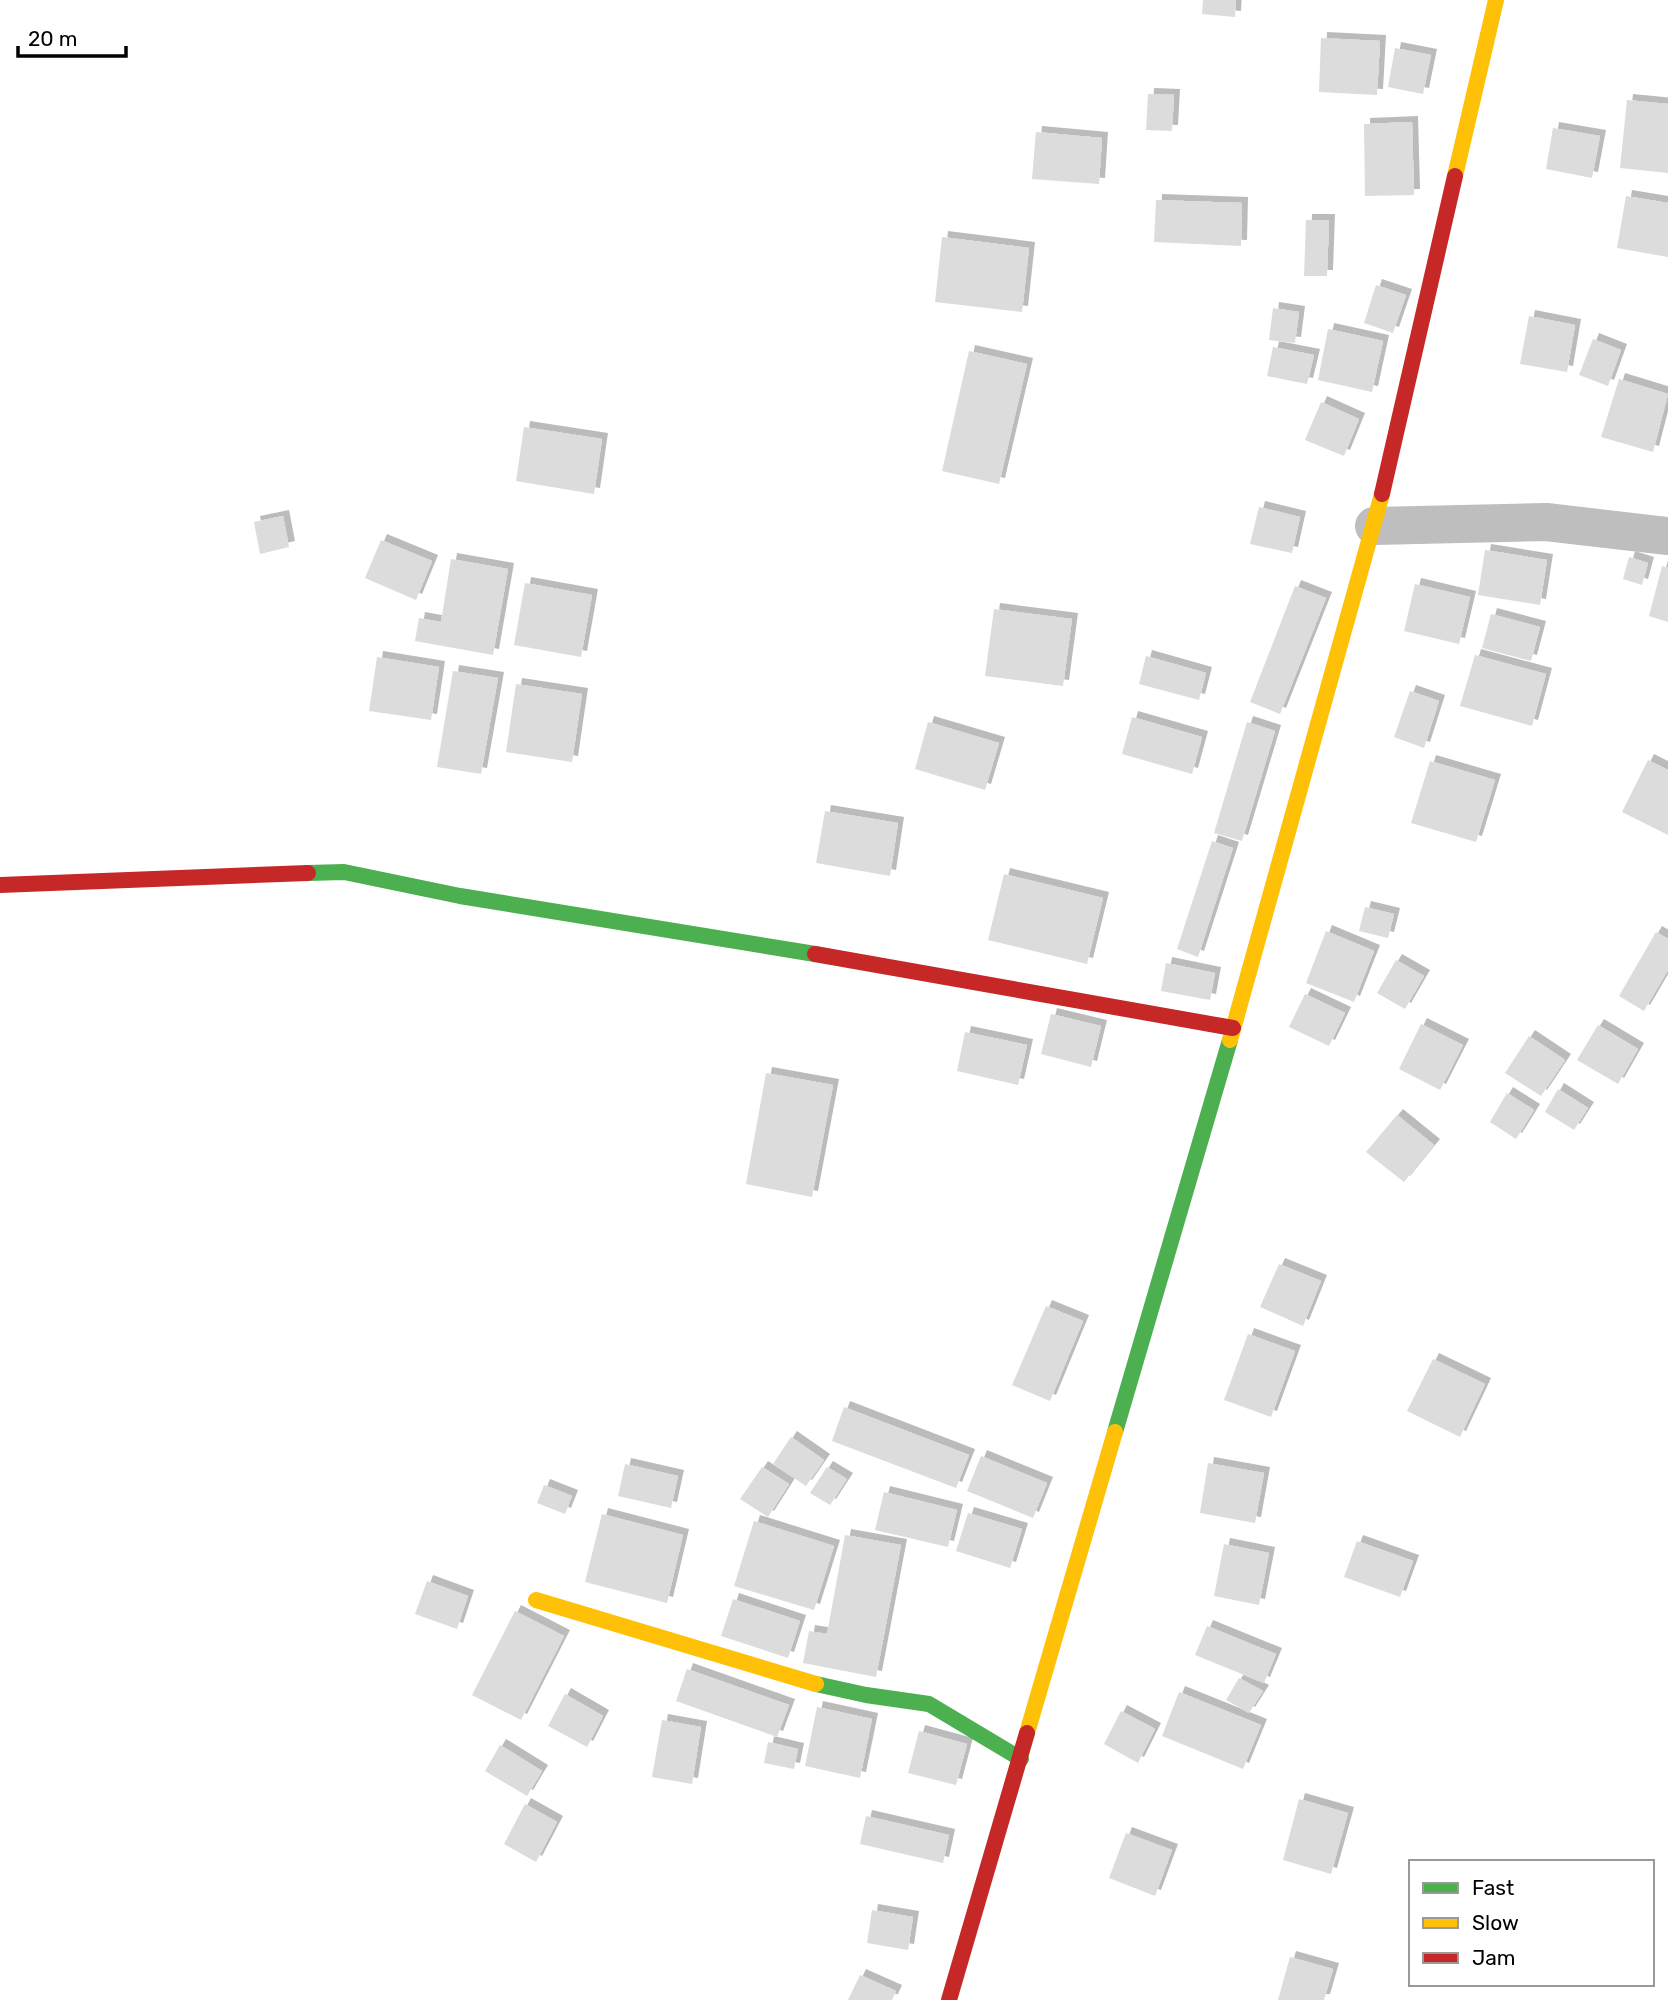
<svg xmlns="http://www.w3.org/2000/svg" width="1668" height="2000" font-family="Rubik,sans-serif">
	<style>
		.building { fill: #dcdcdc; filter: url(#shadow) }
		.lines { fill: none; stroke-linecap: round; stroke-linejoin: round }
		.street { stroke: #bebebe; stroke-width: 38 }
		.fast { stroke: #4caf50; stroke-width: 16 }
		.slow { stroke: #ffc107; stroke-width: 16 }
		.jam { stroke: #c62828; stroke-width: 16 }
	</style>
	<defs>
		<filter id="shadow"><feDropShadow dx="6" dy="-6" stdDeviation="0" flood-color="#0004"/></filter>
	</defs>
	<rect width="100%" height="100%" fill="#fff"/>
	<!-- building -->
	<path class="building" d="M1203 0H1236L1235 17 1202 14Z
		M1321 38 1380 41 1377 95 1319 92Z
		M1395 48 1431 55 1423 94 1388 87Z
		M1148 94 1174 95 1172 131 1146 130Z
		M1627 100 1668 104V173L1620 168Z
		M1412 122 1414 195 1365 196 1364 124Z
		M1553 128 1600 136 1592 178 1546 169Z
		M1036 132 1102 138 1099 184 1032 179Z
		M1626 196 1668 203V257L1617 248Z
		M1156 200 1242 203 1241 246 1154 242Z
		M1306 220H1329L1327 276H1304Z
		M942 237 1029 248 1022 312 935 302Z
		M1376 285 1406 295 1393 333 1364 323Z
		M1273 308 1299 312 1295 343 1269 340Z
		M1529 316 1575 325 1567 372 1520 364Z
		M1328 329 1383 341 1372 392 1318 380Z
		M1593 339 1621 350 1608 386 1579 375Z
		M1273 347 1314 355 1307 384 1267 376Z
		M969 351 1027 364 999 484 942 471Z
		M1619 379 1668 394 1653 452 1601 437Z
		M1321 402 1359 419 1344 456 1305 440Z
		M524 427 602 439 594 494 516 481Z
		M1259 507 1300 517 1292 553 1250 544Z
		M283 516 289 547 260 554 254 522Z
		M381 540 432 561 416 600 365 578Z
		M1485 550 1547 560 1540 605 1478 595Z
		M1629 557 1648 563 1642 585 1623 579Z
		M451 559 508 569 493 655 415 641 419 618 441 622Z
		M1662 566 1668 568V622L1649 616Z
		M525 583 592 595 581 657 514 645Z
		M1415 584 1470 597 1459 644 1404 631Z
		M1295 586 1326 598 1280 714 1250 702Z
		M994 609 1072 619 1063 686 985 676Z
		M1491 614 1540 627 1531 661 1482 648Z
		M1475 655 1546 674 1532 726 1460 706Z
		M1146 656 1206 673 1199 700 1139 684Z
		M377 657 439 667 431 720 369 711Z
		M453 671 498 678 481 774 437 767Z
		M516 684 582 694 572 762 506 752Z
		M1410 691 1439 701 1424 748 1394 737Z
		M1132 717 1202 737 1192 774 1122 754Z
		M928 722 999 743 985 790 915 769Z
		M1247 722 1275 731 1242 841 1214 833Z
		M1648 760 1668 770V835L1622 812Z
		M1430 761 1495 780 1476 842 1411 823Z
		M825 811 898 823 890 876 816 863Z
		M1212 841 1233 848 1198 957 1177 949Z
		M1004 874 1103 898 1087 964 988 940Z
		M1365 907 1394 914 1388 938 1359 931Z
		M1326 931 1374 951 1354 1002 1306 983Z
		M1656 932 1668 939V970L1644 1011 1619 996Z
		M1396 960 1424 976 1405 1009 1377 993Z
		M1166 963 1215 973 1210 1000 1161 991Z
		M1305 994 1345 1013 1329 1046 1289 1027Z
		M1051 1014 1101 1026 1091 1067 1041 1054Z
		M1421 1024 1463 1045 1440 1090 1399 1069Z
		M1598 1025 1638 1049 1618 1084 1577 1060Z
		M965 1032 1027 1045 1018 1085 957 1071Z
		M1529 1036 1565 1060 1541 1096 1505 1073Z
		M766 1073 833 1085 812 1197 746 1184Z
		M1558 1089 1588 1108 1574 1130 1545 1112Z
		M1507 1093 1534 1110 1516 1139 1490 1122Z
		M1397 1115 1434 1145 1404 1182 1366 1152Z
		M1279 1264 1321 1281 1303 1326 1260 1307Z
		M1046 1306 1083 1321 1050 1401 1012 1385Z
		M1248 1334 1295 1351 1271 1417 1224 1400Z
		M1433 1359 1485 1384 1460 1437 1407 1411Z
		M844 1407 969 1455 956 1488 832 1441Z
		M791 1437 824 1460 806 1486 773 1464Z
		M981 1456 1047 1483 1033 1518 967 1491Z
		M1208 1463 1264 1473 1255 1523 1200 1513Z
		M625 1464 678 1476 671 1508 618 1496Z
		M762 1467 789 1484 768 1517 740 1499Z
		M827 1467 847 1479 830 1505 810 1493Z
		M544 1485 572 1496 565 1514 537 1503Z
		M884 1492 957 1510 948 1547 875 1530Z
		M968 1513 1022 1529 1010 1568 956 1551Z
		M602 1514 683 1535 667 1603 585 1582Z
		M754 1521 834 1546 814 1610 734 1586Z
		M845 1535 901 1545 876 1677 803 1663 809 1631 827 1634Z
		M1357 1541 1413 1561 1400 1597 1344 1577Z
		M1224 1544 1269 1553 1259 1605 1214 1596Z
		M427 1581 468 1596 457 1629 415 1614Z
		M733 1599 800 1621 788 1658 721 1636Z
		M515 1611 564 1636 521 1720 472 1695Z
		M1207 1626 1276 1654 1264 1683 1195 1655Z
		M687 1669 789 1705 777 1737 676 1701Z
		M1239 1678 1263 1691 1249 1713 1226 1700Z
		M1179 1692 1261 1725 1243 1769 1162 1736Z
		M565 1694 603 1716 587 1747 548 1726Z
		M817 1707 872 1719 860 1778 805 1766Z
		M1121 1711 1155 1729 1138 1763 1104 1744Z
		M662 1720 701 1727 692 1784 652 1777Z
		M919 1731 967 1744 956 1785 908 1773Z
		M768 1742 798 1749 794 1769 764 1763Z
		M500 1745 542 1771 527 1796 485 1771Z
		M1299 1799 1348 1813 1331 1874 1283 1860Z
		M525 1804 557 1822 536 1862 504 1844Z
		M866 1816 949 1835 943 1863 860 1844Z
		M1126 1833 1172 1850 1155 1896 1109 1878Z
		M872 1910 913 1917 908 1950 867 1943Z
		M1290 1957 1333 1969 1324 2000H1278Z
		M860 1975 896 1991 892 2000H848Z"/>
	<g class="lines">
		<!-- street -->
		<path class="street" d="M1374 526 1546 522 1668 536"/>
		<!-- fast -->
		<path class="fast" d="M308 873 344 872 460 896 815 954
			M1115 1432 1230 1040
			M816 1684 866 1695 929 1704 1021 1759"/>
		<!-- slow -->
		<path class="slow" d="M1455 176 1496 0
			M1230 1040 1382 494
			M536 1600 816 1684
			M1027 1733 1115 1432"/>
		<!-- jam -->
		<path class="jam" d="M1382 494 1455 176
			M0 885 308 873
			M815 954 1233 1028
			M949 2000 1027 1733"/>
	</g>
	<!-- legend -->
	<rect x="1409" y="1860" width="245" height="126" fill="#ffffff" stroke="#999999" stroke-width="2"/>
	<rect x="1423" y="1883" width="35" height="10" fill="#4caf50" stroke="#999999" stroke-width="2"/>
	<text x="1472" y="1895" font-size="21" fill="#000000">Fast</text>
	<rect x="1423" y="1918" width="35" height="10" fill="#ffc107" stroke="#999999" stroke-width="2"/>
	<text x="1472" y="1930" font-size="21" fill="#000000">Slow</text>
	<rect x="1423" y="1953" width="35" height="10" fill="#c62828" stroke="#999999" stroke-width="2"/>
	<text x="1472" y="1965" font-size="21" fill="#000000">Jam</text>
	<!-- scale -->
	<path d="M18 46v10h108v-10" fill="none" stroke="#000000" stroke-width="3.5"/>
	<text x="28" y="46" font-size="21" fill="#000000" stroke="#ffffff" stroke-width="5" paint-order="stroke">20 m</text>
</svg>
